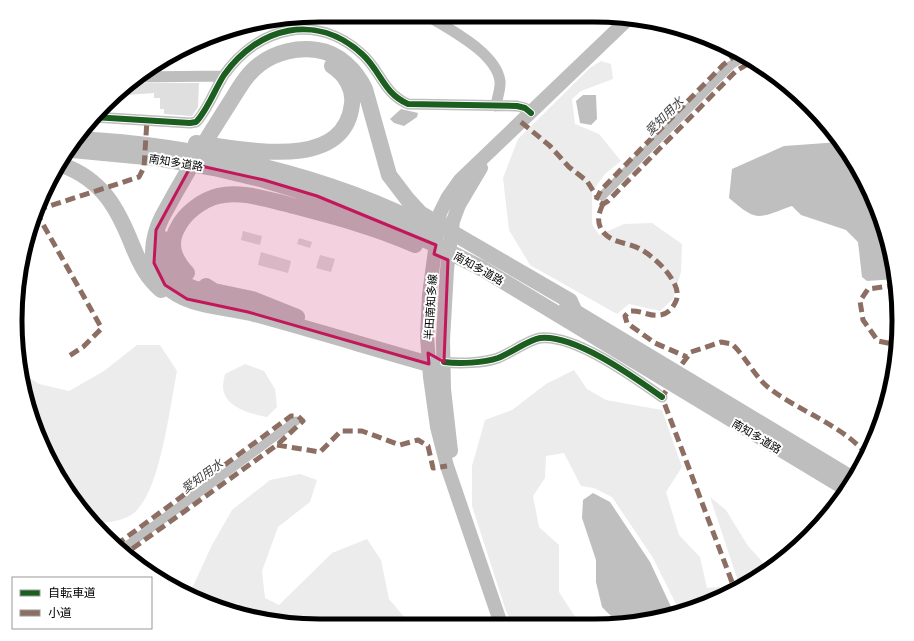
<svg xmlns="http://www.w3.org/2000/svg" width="914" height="641" font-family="'Noto Sans','Noto Sans JP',sans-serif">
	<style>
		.green { fill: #ececec }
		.water { fill: #bfbfbf }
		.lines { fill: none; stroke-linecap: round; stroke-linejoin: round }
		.canal { stroke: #bfbfbf; stroke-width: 9 }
		.building { fill: #dfdfdf }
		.minor { stroke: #bebebe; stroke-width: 11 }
		.major { stroke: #bebebe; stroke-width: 14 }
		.highway { stroke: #bebebe; stroke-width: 16 }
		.quiet { stroke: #8d6e63; stroke-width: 5; stroke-dasharray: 10 5; stroke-linecap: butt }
		.cycleway-casing { stroke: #fff; stroke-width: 8 }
		.cycleway { stroke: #1b5e20; stroke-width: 6 }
		.marked { fill: #c2185b; fill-opacity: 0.2; stroke: #c2185b; stroke-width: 3; stroke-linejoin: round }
		.labels { text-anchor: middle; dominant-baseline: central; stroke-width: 4; stroke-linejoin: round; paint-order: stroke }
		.street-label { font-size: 11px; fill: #000; stroke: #fff }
		.water-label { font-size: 12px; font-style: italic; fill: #444; stroke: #fff }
		.rim { fill: none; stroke: #000; stroke-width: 5 }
	</style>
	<rect width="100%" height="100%" fill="#fff"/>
	<!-- green -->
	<path class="green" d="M601 61 611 64 613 79 581 91 572 99 575 124 599 134 621 161 605 174 592 192V224L599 235 624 224 652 223 682 244 681 272 673 299 660 311 629 304 617 314 530 265 509 230 503 178 518 139 590 68Z
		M137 345H160L177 371C170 405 160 498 131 515 120 522 104 523 92 523L47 456 21 380V373L39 384 69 391 104 371Z
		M245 364 264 371 275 389 277 407 267 417C252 414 224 408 223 387 223 383 224 378 225 374Z
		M574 370 587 389 606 400 662 410 682 467 666 492 679 535 700 557 707 588 719 587 730 594 679 610 653 558 612 497 594 488 581 486 564 453 546 456 545 478 533 496 539 527 559 545V592L579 623 583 624H513L506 611 472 506V466L485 420 512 410 546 384Z
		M300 474 317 480 310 502 278 527 262 571 265 598 279 605 332 553 367 539 381 560 389 599 411 625H301L246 616 245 611 237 603 227 610 187 595 194 584 212 545 232 510 270 480Z
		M710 497 726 510 748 546 768 568 740 587Z"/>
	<!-- water -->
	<path class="water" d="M583 95H596L597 119 591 125 580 123 576 101Z
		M401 109 418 113 417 117 404 126 394 123 390 119Z
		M840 142 858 168 883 222 896 279 867 281 862 277 858 242 846 230 801 215 792 206C758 218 758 223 729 198L732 169 784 146Z
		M593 493 610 502 650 562 673 611 634 623H611V616L602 607 596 582V560L582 518 583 500Z"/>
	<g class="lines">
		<!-- canal -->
		<path class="canal" d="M602 196 731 65 746 56
			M121 550 296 421"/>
	</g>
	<!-- building -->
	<path class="building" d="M132 83H199L198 107 192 116 164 114V109H160V98H154V93L126 95V89Z
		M243 231 262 236 260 245 241 240Z
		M299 238 312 242 310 248 297 244Z
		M261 252 291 261 288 273 258 265Z
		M320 255 335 259 331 272 316 268Z"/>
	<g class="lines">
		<!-- minor -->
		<path class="minor" d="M430 17C452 31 496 53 500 81 501 88 497 98 496 106
			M138 77 223 76
			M93 117 190 123 196 122C207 111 215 89 224 75 258 27 316 12 362 54 381 71 383 93 408 104L517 106 525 108 531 113
			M444 362C459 364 484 363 498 358 511 353 528 340 540 338 575 334 635 378 662 397"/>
		<!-- major -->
		<path class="major" d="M451 451 444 389 443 340 447 270 453 221 459 205 481 168
			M501 624 447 466 437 427 430 377 427 336 429 295 440 213 448 197 460 180 627 20"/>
		<!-- highway -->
		<path class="highway" d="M78 139C194 145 331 175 433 230
			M196 143C241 148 344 174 352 104 354 89 345 74 332 66
			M72 150 156 158 214 168 264 180 317 196 414 234 483 269 847 489
			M62 165C103 180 118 209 133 247 140 264 147 278 161 290
			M164 239C160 259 173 281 193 288 199 290 208 290 214 291
			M187 273C174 259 168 244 178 227 185 213 202 200 218 196 241 190 268 200 290 205 332 216 375 227 415 245
			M206 286 214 291 252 299 297 317
			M567 307 853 479
			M444 362 429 364C369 347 310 329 251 313 223 306 186 307 165 285 147 267 152 237 162 217 182 180 204 143 227 107 237 92 245 75 260 64 276 52 298 47 317 50 339 53 356 70 365 89L389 175 408 200 420 213 460 237 570 301 575 312"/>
		<!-- quiet -->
		<path class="quiet" d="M738 53 723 65 601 190 596 200 603 204 608 201 736 71 753 61
			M104 118 105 106
			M521 122 550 146 569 167 587 181 597 197
			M603 204C598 214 596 224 604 233 614 244 628 242 640 249 654 256 684 284 676 301 673 308 668 314 660 315 650 317 641 310 630 311L625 316 627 323 655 343 687 357
			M37 210 139 177 144 167 147 120
			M36 212 101 327V329L83 347 66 358
			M897 285 868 289 860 301 863 320 878 341 898 345
			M682 364 691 352 721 342 732 344C746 357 754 376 769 388 800 412 843 425 868 456
			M666 391 662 397 735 590
			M277 445 320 452 341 431H362L400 445 418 440 428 446 433 468 447 466
			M116 545 291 416H298L303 421 277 445 125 554"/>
		<!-- cycleway casing -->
		<g class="cycleway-casing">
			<path id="cycleway" d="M93 117 190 123 196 122C207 111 215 89 224 75 258 27 316 12 362 54 381 71 383 93 408 104L517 106 525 108 531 113
				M444 362C459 364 484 363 498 358 511 353 528 340 540 338 575 334 635 378 662 397"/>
		</g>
		<!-- cycleway -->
		<use href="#cycleway" class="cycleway"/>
	</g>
	<!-- marked area -->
	<path class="marked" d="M192 164 264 180 317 196 436 245 434 254 448 260 444 362 428 353 429 364 248 312 187 299 165 285 154 263 156 230Z"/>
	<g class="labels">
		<!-- street labels -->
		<g class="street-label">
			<text transform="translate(176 162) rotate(9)">南知多道路</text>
			<text transform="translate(479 268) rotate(29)">南知多道路</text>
			<text transform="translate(430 307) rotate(-86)">半田南知多線</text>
			<text transform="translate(757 436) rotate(31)">南知多道路</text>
		</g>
		<!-- water labels -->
		<g class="water-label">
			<text transform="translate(664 116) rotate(-45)">愛知用水</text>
			<text transform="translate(202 476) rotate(-36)">愛知用水</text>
		</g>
	</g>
	<!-- crop -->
	<path d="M0 0H914V641H0ZM320 22H594A298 298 0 0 1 892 320V321A298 298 0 0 1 594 619H320A298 298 0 0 1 22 321V320A298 298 0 0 1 320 22Z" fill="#fff" fill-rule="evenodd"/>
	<path class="rim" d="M320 22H594A298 298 0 0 1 892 320V321A298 298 0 0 1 594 619H320A298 298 0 0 1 22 321V320A298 298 0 0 1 320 22Z"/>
	<!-- legend -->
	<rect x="12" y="577" width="140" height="52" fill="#ffffff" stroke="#999999"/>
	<rect x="20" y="590" width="20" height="6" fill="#1b5e20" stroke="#999999"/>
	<text x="48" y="597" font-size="12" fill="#000000">自転車道</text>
	<rect x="20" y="610" width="20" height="6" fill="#8d6e63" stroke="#999999"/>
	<text x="48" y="617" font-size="12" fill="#000000">小道</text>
</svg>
